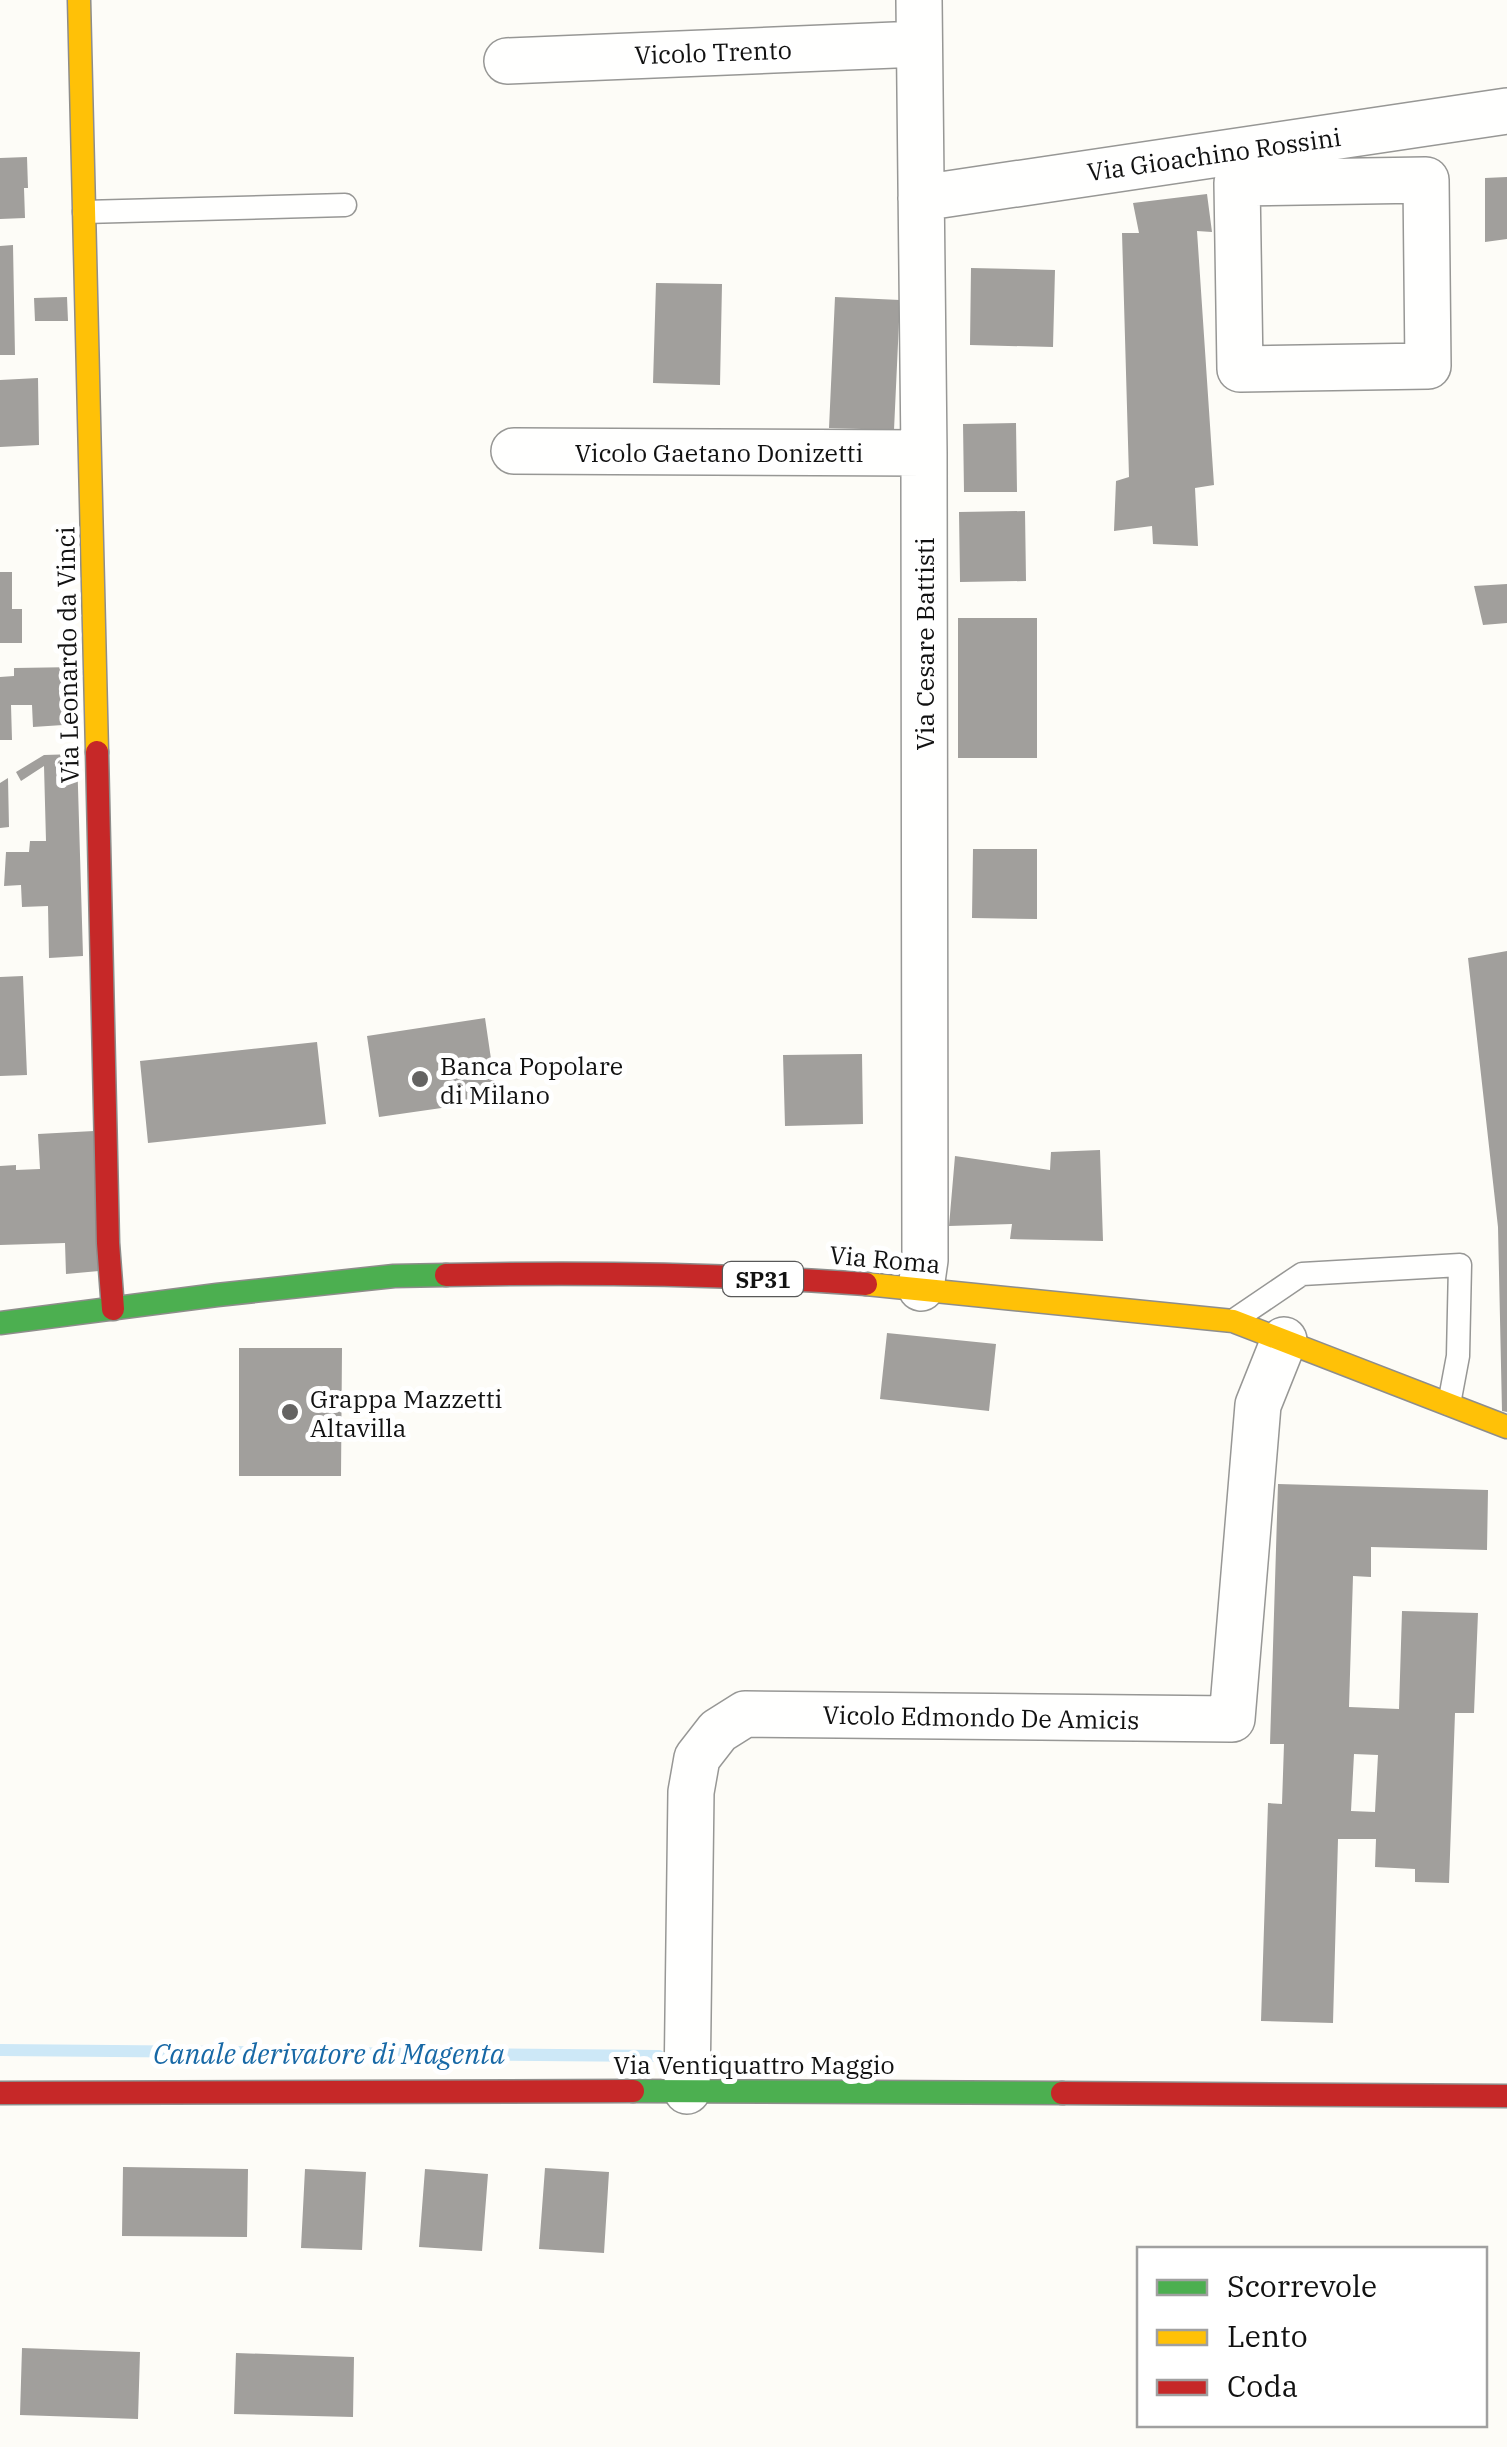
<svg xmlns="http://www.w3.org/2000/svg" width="1507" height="2447" font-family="'IBM Plex Serif',serif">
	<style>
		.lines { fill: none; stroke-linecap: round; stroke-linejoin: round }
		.stream { stroke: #cde8f7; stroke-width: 12 }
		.building { fill: #a19f9c; fill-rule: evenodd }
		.lane-casing { stroke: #979795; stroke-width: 25 }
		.street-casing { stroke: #979795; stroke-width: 48 }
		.fast-casing { stroke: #8e8d8b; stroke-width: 25 }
		.slow-casing { stroke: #8e8d8b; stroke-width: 25 }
		.jam-casing { stroke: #8e8d8b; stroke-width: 25 }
		.lane { stroke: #fffffe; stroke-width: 22 }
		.street { stroke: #fffffe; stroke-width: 45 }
		.fast { stroke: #4caf50; stroke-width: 22 }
		.slow { stroke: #ffc107; stroke-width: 22 }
		.jam { stroke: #c62828; stroke-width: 22 }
		.poi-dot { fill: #646362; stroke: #fff; stroke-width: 4 }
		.labels { text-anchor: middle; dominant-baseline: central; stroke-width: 10; stroke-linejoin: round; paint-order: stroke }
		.shield { fill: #fff; stroke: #585858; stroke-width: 2.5 }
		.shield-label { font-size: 22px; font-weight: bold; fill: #111 }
		.street-label { font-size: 25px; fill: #111; stroke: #fff }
		.poi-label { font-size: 25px; fill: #111; stroke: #fff; text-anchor: start }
		.water-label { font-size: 28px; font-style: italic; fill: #1768a6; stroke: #fff }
	</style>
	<rect width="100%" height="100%" fill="#fdfcf7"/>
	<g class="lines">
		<!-- stream -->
		<path class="stream" d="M0 2050 659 2056"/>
	</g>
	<!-- building -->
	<path class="building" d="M27 157 28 188H24L25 218 0 219V158Z
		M1507 177V239L1485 242V178Z
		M1207 194 1212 232 1197 231 1214 485 1195 488 1198 546 1153 544 1152 526 1114 531 1116 481 1129 477 1122 233H1139L1133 203Z
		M13 245 15 355H0V246Z
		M971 268 1055 270 1053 347 970 345Z
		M656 283 722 284 720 385 653 383Z
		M67 297 68 321H35L34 298Z
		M835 297 900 300 894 430 829 428Z
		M38 378 39 445 0 447V380Z
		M1016 423 1017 492H964L963 424Z
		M1025 511 1026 581 960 582 959 512Z
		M0 572H12V609H22V643H0Z
		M1507 584V623L1483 625 1474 586Z
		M958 618H1037V758H958Z
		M78 667V724L33 727 32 705H11L12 740H0V677L14 676V668Z
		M77 754 83 956 49 958 48 906 22 907 21 885 4 886 6 852H29L30 841H46L44 766 21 781 16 772 44 755Z
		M8 778 9 827 0 828V783Z
		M973 849H1037V919L972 918Z
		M1507 951V1412L1502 1411 1498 1227 1468 958Z
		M23 976 27 1075 0 1076V977Z
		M485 1018 497 1100 379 1117 367 1036Z
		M317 1042 326 1124 148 1143 140 1061Z
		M862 1054 863 1124 785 1126 783 1055Z
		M94 1131 99 1271 66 1274 65 1243 0 1245V1166L16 1165V1170L40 1169 38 1134Z
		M1100 1150 1103 1241 1010 1239 1012 1224 949 1226 955 1156 1050 1170 1051 1152Z
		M887 1333 996 1344 989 1411 880 1399Z
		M239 1348H342L341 1476H239Z
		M1278 1484 1488 1490 1487 1550 1371 1547V1577L1353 1576 1349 1707 1399 1709 1402 1611 1478 1613 1474 1713H1455L1449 1883 1415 1882V1869L1375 1867 1376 1839H1338L1333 2023 1261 2021 1268 1803 1282 1804 1284 1744H1270ZM1354 1754 1378 1755 1375 1812 1351 1811Z
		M123 2167 248 2169 247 2237 122 2236Z
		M545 2168 609 2172 604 2253 539 2249Z
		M305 2169 366 2172 362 2250 301 2248Z
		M425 2169 488 2174 482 2251 419 2247Z
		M22 2348 140 2352 138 2419 20 2415Z
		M236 2353 354 2357 353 2417 234 2414Z"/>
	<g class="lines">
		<!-- lane casing -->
		<g class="lane-casing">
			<path id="lane" d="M84 212 345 205
				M1237 1318 1302 1274 1460 1265 1458 1356 1449 1404"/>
		</g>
		<!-- street casing -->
		<g class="street-casing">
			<path id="street" d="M919 0 924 453 925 1260 921 1288
				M507 61 919 44
				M1426 180 1428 366 1240 369 1237 183Z
				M921 198 1507 111
				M514 451 924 453
				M687 2091 691 1792 697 1758 718 1731 745 1714 1232 1719 1258 1405 1284 1340"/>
		</g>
		<!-- fast casing -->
		<g class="fast-casing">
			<path id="fast" d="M0 1323 217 1295 394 1276 446 1275
				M633 2091 1062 2093"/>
		</g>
		<!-- slow casing -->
		<g class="slow-casing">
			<path id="slow" d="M79 0 97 752
				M866 1284 1233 1321 1507 1427"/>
		</g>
		<!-- jam casing -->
		<g class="jam-casing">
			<path id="jam" d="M97 752 108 1243 113 1309
				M446 1275C586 1272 726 1274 866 1284
				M0 2093 633 2091
				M1062 2093 1507 2096"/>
		</g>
		<!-- lane -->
		<use href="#lane" class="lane"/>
		<!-- street -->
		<use href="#street" class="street"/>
		<!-- fast -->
		<use href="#fast" class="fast"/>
		<!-- slow -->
		<use href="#slow" class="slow"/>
		<!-- jam -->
		<use href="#jam" class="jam"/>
	</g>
	<!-- markers -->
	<g class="poi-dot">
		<circle cx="420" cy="1079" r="10"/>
		<circle cx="290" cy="1412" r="10"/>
	</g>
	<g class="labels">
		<!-- shield labels -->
		<rect class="shield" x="723" y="1262" width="80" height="34" rx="8"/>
		<g class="shield-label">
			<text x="763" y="1279">SP31</text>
		</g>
		<!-- street labels -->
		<g class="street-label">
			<text transform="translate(713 52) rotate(-2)">Vicolo Trento</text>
			<text transform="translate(1214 154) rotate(-8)">Via Gioachino Rossini</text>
			<text x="719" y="452">Vicolo Gaetano Donizetti</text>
			<text transform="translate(924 644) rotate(-90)">Via Cesare Battisti</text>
			<text transform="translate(67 655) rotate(-91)">Via Leonardo da Vinci</text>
			<text transform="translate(885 1259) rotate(5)">Via Roma</text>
			<text transform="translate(981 1717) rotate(1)">Vicolo Edmondo De Amicis</text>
			<text x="754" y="2064">Via Ventiquattro Maggio</text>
		</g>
		<!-- poi labels -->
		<g class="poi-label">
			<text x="440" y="1065">Banca Popolare<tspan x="440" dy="29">di Milano</tspan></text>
			<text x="310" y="1398">Grappa Mazzetti<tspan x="310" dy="29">Altavilla</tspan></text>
		</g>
		<!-- water labels -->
		<g class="water-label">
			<text x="329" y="2053">Canale derivatore di Magenta</text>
		</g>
	</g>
	<!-- legend -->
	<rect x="1137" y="2247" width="350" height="180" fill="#ffffff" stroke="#a0a0a0" stroke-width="2.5"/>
	<rect x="1157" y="2280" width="50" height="15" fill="#4caf50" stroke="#a0a0a0" stroke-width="2.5"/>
	<text x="1227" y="2297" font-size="30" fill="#111111">Scorrevole</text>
	<rect x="1157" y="2330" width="50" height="15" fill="#ffc107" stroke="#a0a0a0" stroke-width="2.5"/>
	<text x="1227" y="2347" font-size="30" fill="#111111">Lento</text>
	<rect x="1157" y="2380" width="50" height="15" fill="#c62828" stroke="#a0a0a0" stroke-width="2.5"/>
	<text x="1227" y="2397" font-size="30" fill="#111111">Coda</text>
</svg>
